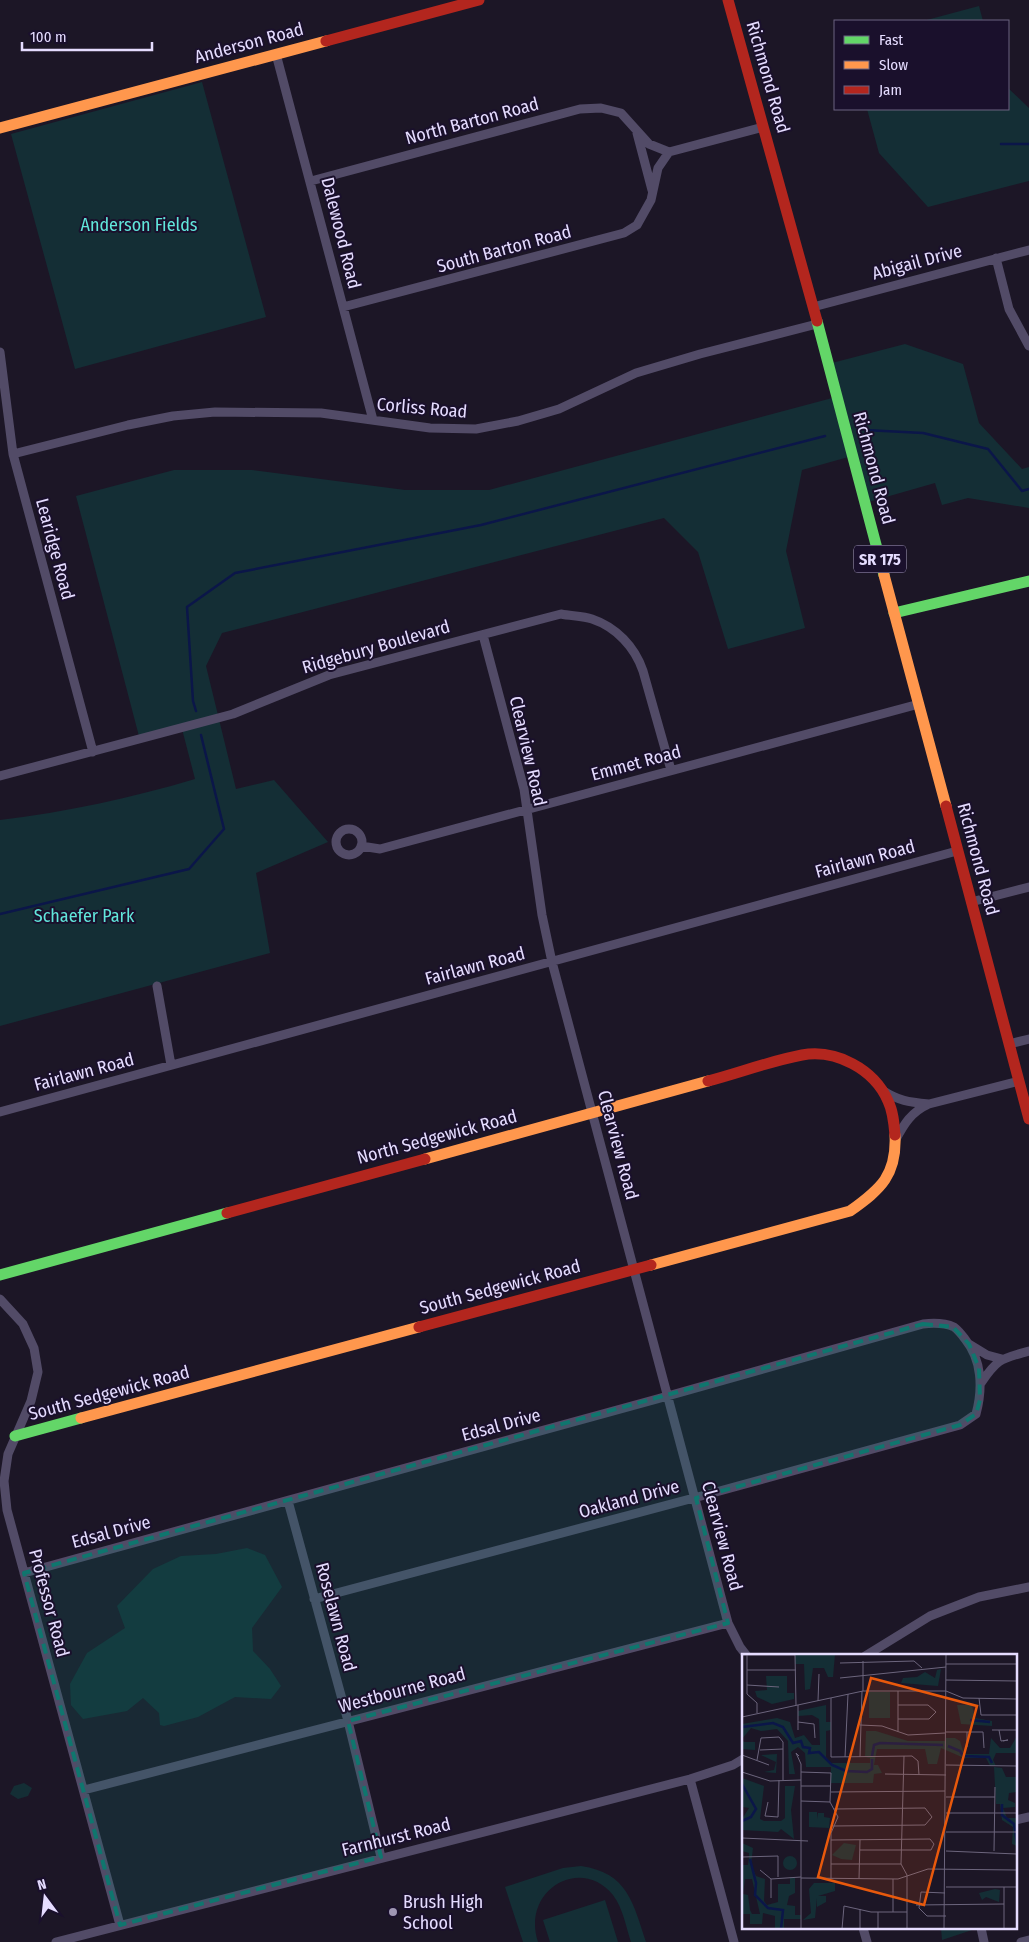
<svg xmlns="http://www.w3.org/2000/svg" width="1029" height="1942" font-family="'Fira Sans Condensed',sans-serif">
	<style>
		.green { fill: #142e35 }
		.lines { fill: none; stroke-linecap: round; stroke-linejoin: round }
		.stream { stroke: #0b1649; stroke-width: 2.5 }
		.street { stroke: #524b67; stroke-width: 9 }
		.fast { stroke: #63d668; stroke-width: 11 }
		.slow { stroke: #ff974d; stroke-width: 11 }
		.jam { stroke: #b3261e; stroke-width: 11 }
		.marked { fill: #0f766e; fill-opacity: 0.2; stroke: #0f766e; stroke-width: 4; stroke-dasharray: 10 6; stroke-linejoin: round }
		.poi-dot { fill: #9f97b3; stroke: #1a102c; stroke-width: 2 }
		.labels { text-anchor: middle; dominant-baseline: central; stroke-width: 4; stroke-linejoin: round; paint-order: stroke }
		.shield { fill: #1a102c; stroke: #a89fc0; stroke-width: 1 }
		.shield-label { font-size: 16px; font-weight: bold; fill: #e5dcff }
		.street-label { font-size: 18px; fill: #e5dcff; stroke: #1a102c }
		.park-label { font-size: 18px; fill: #61e6db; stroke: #1a102c }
		.poi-label { font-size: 18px; fill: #e5dcff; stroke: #1a102c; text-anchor: start }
		.inset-river { fill: none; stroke: #0b1649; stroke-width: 2.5 }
		.inset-road { fill: none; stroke: #6c657d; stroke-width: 1 }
		.view { fill: #e8590c; fill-opacity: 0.15; stroke: #e8590c; stroke-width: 2.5 }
		.inset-edge { fill: none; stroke: #e5dcff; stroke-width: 2.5 }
	</style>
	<rect width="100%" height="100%" fill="#1c1626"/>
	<!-- green -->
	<path class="green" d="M979 6 983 21H923Z
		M202 82 266 317 75 369 11 134Z
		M1008 88 1029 108V181L928 207 879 153 867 109H1008Z
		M905 344 963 364 979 423 1022 469 1029 467V508L968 498 942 505 935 483 865 503 852 456 802 470 786 551 805 628 728 649 698 552 664 518 222 633 206 666 236 789 274 780 328 842 256 873 270 953 0 1026V820C66 812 131 798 195 779L182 729 140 740 76 496 174 470H252L405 490H489L836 397 828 364Z
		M247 1548 265 1555 282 1587 252 1628 253 1651 270 1669 281 1686 271 1699 235 1697 198 1717 164 1726 160 1725 159 1713 143 1698 127 1711 83 1719 71 1705 70 1684 87 1653 125 1628 117 1606 153 1569 181 1556 216 1554Z
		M24 1783 32 1788 28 1796 18 1799 10 1794 14 1786Z
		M581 1866C628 1873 633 1903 646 1942H631C626 1927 623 1908 613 1895 580 1855 521 1891 538 1942H523L505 1887 563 1868Z
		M605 1900 618 1942H550L543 1920Z
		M941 1928H972V1930L942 1940Z"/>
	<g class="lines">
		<!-- stream -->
		<path class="stream" d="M1001 144H1029
			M865 430 923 433 988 449 1022 491 1029 489
			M196 711 193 701 187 607 235 573 481 525 825 436
			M0 914 189 869 224 829 201 735"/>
		<!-- street -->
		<path class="street" d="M276 54 373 420
			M637 133 652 190
			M669 152 763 127
			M311 181 580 109 601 108 621 113 649 144 669 152
			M996 258 1009 309 1029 346
			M343 307 624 233 637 225 651 200 658 168 669 152
			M813 307 1029 250
			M0 352 13 454 93 752
			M13 454 128 425 173 416 215 412 321 413 430 428 476 429 518 421 559 409 636 373 700 354 817 324
			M483 635 524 789 542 915 552 962 728 1623 740 1647 747 1656
			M0 776 233 714 329 675 561 614C571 616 583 616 592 619 616 627 635 647 643 671L671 770
			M336 842a13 13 0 1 1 26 0a13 13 0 1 1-26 0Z
			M361 846 380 849 919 704
			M971 902 1029 887
			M157 986 171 1065
			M1009 1044 1029 1039
			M882 1090C899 1101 908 1102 929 1104
			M0 1112 957 851
			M895 1141C904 1124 911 1112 929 1104L1019 1081
			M0 1299 23 1324 34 1348 38 1372 31 1401 8 1454 4 1481 7 1510 120 1925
			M969 1344 987 1355 1002 1359
			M981 1383C998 1358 1001 1359 1029 1351
			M288 1501 348 1721 381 1857
			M24 1573 657 1399 923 1324C932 1323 945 1323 954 1327 958 1330 962 1335 965 1339 982 1360 983 1388 976 1414L960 1425 705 1495 314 1599
			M865 1656 930 1616 979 1597 1029 1587
			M690 1779 734 1942
			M84 1790 728 1623
			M1015 1820 1029 1817
			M863 1928 867 1942
			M981 1928 984 1942
			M56 1942 690 1779 733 1765 743 1759
			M1021 1942 1029 1940"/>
		<!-- fast -->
		<path class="fast" d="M817 321 884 575
			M894 613 1029 581
			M0 1275 227 1213
			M15 1436 81 1418"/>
		<!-- slow -->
		<path class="slow" d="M0 128 326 41
			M884 575 946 806
			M425 1159 708 1081
			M651 1265 850 1211C881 1189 897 1175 895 1135
			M81 1418 419 1327"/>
		<!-- jam -->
		<path class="jam" d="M728 0 817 321
			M326 41 479 0
			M946 806 1029 1119
			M708 1081C739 1073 770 1061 802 1055 836 1049 874 1069 888 1101 893 1111 894 1123 895 1135
			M227 1213 425 1159
			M419 1327 651 1265"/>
	</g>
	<!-- marked area -->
	<path class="marked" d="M923 1324 953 1327 969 1344 979 1368 980 1400 976 1414 960 1425 696 1498 728 1623 348 1721 381 1857 120 1925 24 1573Z"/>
	<!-- markers -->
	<circle class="poi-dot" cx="393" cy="1912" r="5"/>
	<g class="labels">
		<!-- shield labels -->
		<rect class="shield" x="854" y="545.5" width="52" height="27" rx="4"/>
		<g class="shield-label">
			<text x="880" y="559">SR 175</text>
		</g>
		<!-- street labels -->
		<g class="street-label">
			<text transform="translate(249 43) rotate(-15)">Anderson Road</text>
			<text transform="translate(768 77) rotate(74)">Richmond Road</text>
			<text transform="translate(472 121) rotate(-15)">North Barton Road</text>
			<text transform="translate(341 233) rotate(76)">Dalewood Road</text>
			<text transform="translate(504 249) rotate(-15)">South Barton Road</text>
			<text transform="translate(917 262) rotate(-15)">Abigail Drive</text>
			<text transform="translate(422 408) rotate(5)">Corliss Road</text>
			<text transform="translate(874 468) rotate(75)">Richmond Road</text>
			<text transform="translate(55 549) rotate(75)">Learidge Road</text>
			<text transform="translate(376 647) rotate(-16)">Ridgebury Boulevard</text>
			<text transform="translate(528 751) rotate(77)">Clearview Road</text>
			<text transform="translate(636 763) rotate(-15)">Emmet Road</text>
			<text transform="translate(865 859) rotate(-15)">Fairlawn Road</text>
			<text transform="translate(978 859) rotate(75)">Richmond Road</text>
			<text transform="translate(475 966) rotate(-15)">Fairlawn Road</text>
			<text transform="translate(84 1072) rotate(-15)">Fairlawn Road</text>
			<text transform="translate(437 1137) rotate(-15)">North Sedgewick Road</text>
			<text transform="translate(618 1145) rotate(75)">Clearview Road</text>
			<text transform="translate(500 1287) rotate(-15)">South Sedgewick Road</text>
			<text transform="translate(109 1393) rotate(-15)">South Sedgewick Road</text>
			<text transform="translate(501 1425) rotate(-15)">Edsal Drive</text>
			<text transform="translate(629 1499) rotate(-15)">Oakland Drive</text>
			<text transform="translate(111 1532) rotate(-15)">Edsal Drive</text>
			<text transform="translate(722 1536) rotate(75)">Clearview Road</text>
			<text transform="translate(49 1603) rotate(75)">Professor Road</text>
			<text transform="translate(336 1617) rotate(75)">Roselawn Road</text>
			<text transform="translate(402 1690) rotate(-15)">Westbourne Road</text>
			<text transform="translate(396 1837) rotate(-14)">Farnhurst Road</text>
		</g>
		<!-- park labels -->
		<g class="park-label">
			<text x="139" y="225">Anderson Fields</text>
			<text x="84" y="916">Schaefer Park</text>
		</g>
		<!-- poi labels -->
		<g class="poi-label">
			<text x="403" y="1902">Brush High<tspan x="403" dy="21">School</tspan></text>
		</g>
	</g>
	<!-- overview -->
	<g transform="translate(742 1654)">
		<rect width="275" height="275" fill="#1c1626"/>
		<path d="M93 0 91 23H86L82 14H71L68 35 63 36 62 10H53V1ZM199 15 196 32 159 29 161 24 175 23 183 18 193 24 195 16ZM24 22H45V39H52V45L30 50 15 43 13 37 25 36ZM127 38H148V64H127ZM84 51V68H89V76L84 77V103L89 109H128V104L123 103 124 77H134L166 87H204V84H213L218 87 222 100H247L249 84 258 94H268L275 82V99H254L251 106 254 112H248L244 104H222L199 94 195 110H186L183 95H135L132 111H136L140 119 132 120 131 129H89V113H64L63 99 56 93 49 98 53 120H47L46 87 35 75 19 77 9 74 0 85 2 88H13V96L0 95V70L35 64 48 68 53 84 62 81 70 91H78L77 65 70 61 56 62V57ZM215 51H230L233 64 250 67V72L219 70ZM35 100 34 119 22 118 32 116 34 108 19 101ZM252 113 260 114 264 123H275V138L267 139 266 146 273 149V153L261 154 265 164H275V192L270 190 271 173 260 166 258 150H254ZM0 124 22 132 18 165 22 167H39L43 164V132H53L49 156 52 185 39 175 36 178 0 176V165L7 154 1 153ZM67 158H75V165L76 159H82V163L88 164 87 174 67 173ZM0 189 11 194 9 210 14 222 23 225 22 247 25 251 36 248V230H48V223H53V239L47 242 45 251 53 252V261H59V265H42V275H33V262L21 259 20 270H8V260H0V211H6L7 203V199L0 197ZM3 225H10L18 260H10L8 256 6 241 1 240ZM102 189 114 191 110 206 99 205 90 201ZM41 209a7 7 0 1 1 14 0a7 7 0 1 1-14 0ZM72 229H93V237L76 242H84V248L75 253V244L73 264 61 266 69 259 67 235ZM253 235 258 236 257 248 244 243 240 246 237 239Z" fill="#142e35" fill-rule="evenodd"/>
		<path class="inset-river" d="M228 66 248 68M0 73 31 69 41 73 51 89 59 87 61 93 68 94 67 99 77 98 90 111 104 117 125 118 130 115V105M206 92 218 97 221 102 247 103 250 109M130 102 132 91 138 89 201 91M0 130 14 155 9 163 0 167M260 150V161L272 170 275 189M8 205 14 229 13 241 26 254 41 256 39 275"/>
		<path class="inset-road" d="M0 1H53M5 1V40L15 49V59M53 1 54 51M98 9 172 7 180 14M204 10H275M5 16H54M98 24 204 13M204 26 275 27M5 31 37 33M121 37V7M89 44V103L170 102 176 107 177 121M237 44 239 61H275M76 47 77 20M156 51H186L194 58M0 63 121 37H204L221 44 275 45M156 65H187L194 58M56 68 72 70 73 84M118 71 140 72 166 81 203 79M56 76V51M250 76H275M257 76 259 87 266 86 261 87M156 77V37M204 78H241L242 94M225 78V93M18 96 41 95M0 101 27 111M57 102 54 99 59 110V275M162 102 159 210 165 221V275M103 103 106 40M118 103 120 37M15 106 19 84 37 83 41 88V126M204 111 275 112M0 118 28 127 59 126M59 118 89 119 88 148 96 163 89 179V225M143 120 204 121M59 132H88M89 138 203 137M204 143H253M59 147 88 148M26 148 23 162 36 163 37 126M204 159H275M91 172 183 171 190 163 183 154 92 155M204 178H275M0 184 66 187M89 186 188 185 192 190 189 196H118M204 197 275 200M252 197 253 133M0 203 36 202V223M89 210H159M18 216 29 225V244M59 224 156 225 186 215 275 216M29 225 59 223M117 225 118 186M151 225V258M204 233H275M203 239 179 238 177 254 185 262H204M174 251 262 250M118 255V275M100 275 102 252 129 258H165M136 275V258M202 275 204 0M262 275V233"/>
		<path class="view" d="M129 24 235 52 182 251 76 223Z"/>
		<rect width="275" height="275" class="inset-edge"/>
	</g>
	<!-- legend -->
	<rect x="834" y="20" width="175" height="90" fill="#1a102c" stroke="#6b6280"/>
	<rect x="844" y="36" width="25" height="8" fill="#63d668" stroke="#6b6280"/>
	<text x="879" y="45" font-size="15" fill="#e5dcff">Fast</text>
	<rect x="844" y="61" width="25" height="8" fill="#ff974d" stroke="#6b6280"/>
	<text x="879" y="70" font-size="15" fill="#e5dcff">Slow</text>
	<rect x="844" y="86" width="25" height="8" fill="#b3261e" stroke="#6b6280"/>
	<text x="879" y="95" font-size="15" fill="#e5dcff">Jam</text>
	<!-- north arrow -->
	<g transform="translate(45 1897) rotate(345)" stroke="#1a102c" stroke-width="4" paint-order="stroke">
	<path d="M0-4L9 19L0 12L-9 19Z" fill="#e5dcff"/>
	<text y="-8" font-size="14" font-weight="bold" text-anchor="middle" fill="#e5dcff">N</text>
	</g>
	<!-- scale -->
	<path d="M22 42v8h130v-8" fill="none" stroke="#e5dcff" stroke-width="2.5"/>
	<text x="30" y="42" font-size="15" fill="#e5dcff" stroke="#1a102c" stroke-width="4" paint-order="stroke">100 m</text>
</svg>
